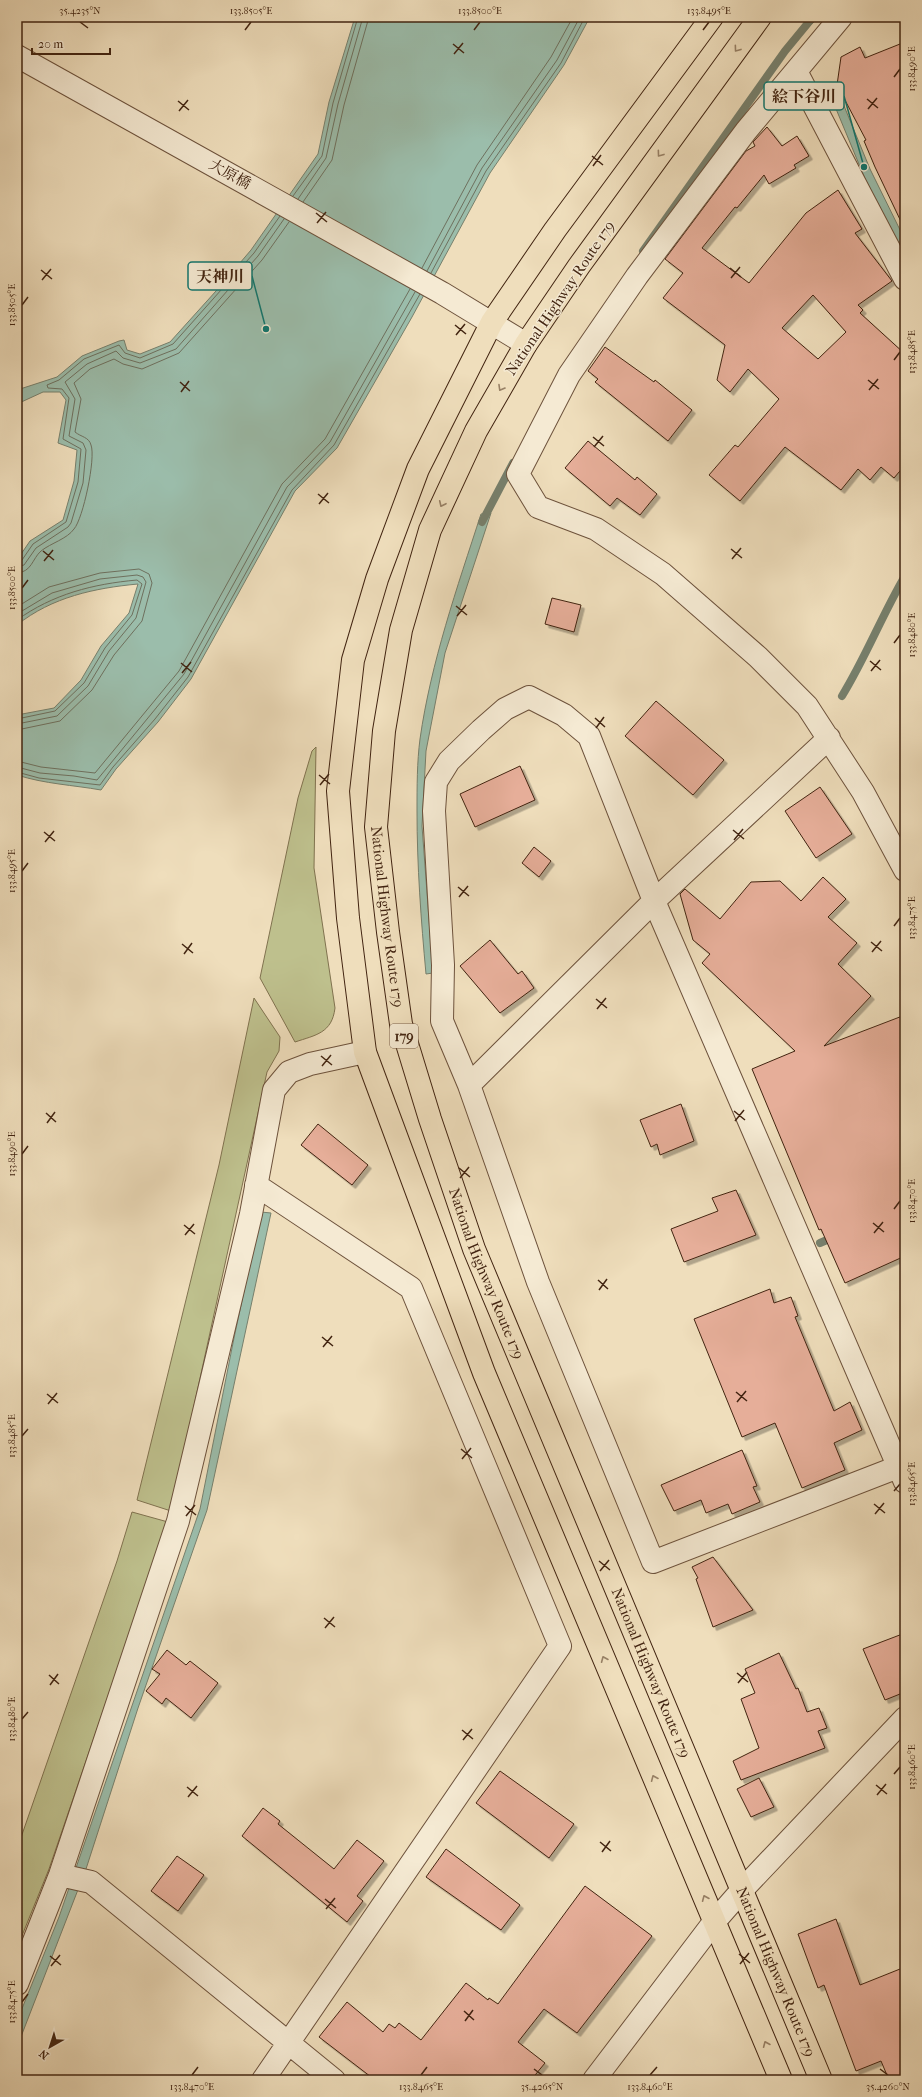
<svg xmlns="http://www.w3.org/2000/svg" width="922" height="2097" font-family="'IM FELL French Canon','Noto Serif JP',serif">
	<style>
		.green { fill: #bec08d; stroke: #80724f }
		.water { fill: #9bbdab; stroke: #77806d }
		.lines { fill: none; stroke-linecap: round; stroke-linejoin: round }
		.shore { stroke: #6e705e; stroke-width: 1 }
		.stream { stroke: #77806d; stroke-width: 8 }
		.building { fill: #e6ae99; stroke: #422411; fill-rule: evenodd; filter: url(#shadow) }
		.minor-casing { stroke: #6d523c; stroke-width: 24 }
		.highway-casing { stroke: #422411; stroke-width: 24 }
		.minor { stroke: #f5ead3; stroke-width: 22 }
		.highway { stroke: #efdebc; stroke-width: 22 }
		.oneway { stroke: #988166 }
		.ticks { fill: none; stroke: #422411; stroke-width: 1.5 }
		.labels { text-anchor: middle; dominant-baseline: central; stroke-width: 3; stroke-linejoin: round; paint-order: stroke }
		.shield { fill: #f5ead3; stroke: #785f4b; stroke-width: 1 }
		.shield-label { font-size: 14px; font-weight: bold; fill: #422411 }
		.street-label { font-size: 15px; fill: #422411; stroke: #f5ead3 }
		.leader { fill: none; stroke: #0f766e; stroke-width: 1.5 }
		.callout-dot { fill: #0f766e; stroke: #f5ead3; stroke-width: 1.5 }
		.callout { fill: #f5ead3; stroke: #0f766e; stroke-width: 1.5 }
		.callout-label { font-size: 16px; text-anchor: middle; font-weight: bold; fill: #422411 }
		.neatline { fill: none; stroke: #422411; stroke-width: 1.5 }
		.ticks-label { font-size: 10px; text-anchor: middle; fill: #422411 }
	</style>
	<defs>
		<filter id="shadow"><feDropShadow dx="3.5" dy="3.5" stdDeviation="0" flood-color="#0004"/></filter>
	</defs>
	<rect width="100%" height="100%" fill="#efdebc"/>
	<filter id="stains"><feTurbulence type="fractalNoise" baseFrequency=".005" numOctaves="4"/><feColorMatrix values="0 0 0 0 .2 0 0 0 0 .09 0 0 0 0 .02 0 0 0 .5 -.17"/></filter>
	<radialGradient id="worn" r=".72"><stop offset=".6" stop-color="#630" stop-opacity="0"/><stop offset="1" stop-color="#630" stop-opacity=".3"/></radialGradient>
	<!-- green -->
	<path class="green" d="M316 747 314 868 335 1008C332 1033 316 1035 295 1042L260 978 298 798 312 751Z
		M254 998 280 1037 279 1051 267 1072 171 1511 137 1500 219 1165Z
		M132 1512 168 1522 49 1869 17 1948V1849L117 1561Z"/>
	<!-- water -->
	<path class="water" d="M355 17H590L564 65 490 173 412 317 337 448 295 491 191 679 158 722 116 769 101 790C73 785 45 784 17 775V715L54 708 81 680 101 646 129 613 138 584C95 588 52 597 17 625V560L30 541 63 520 74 481 77 450 58 443 66 400 60 392H43L17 404V390L57 377 82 356 119 341 124 340 127 350 140 354 170 342 216 291 251 250 318 154 329 102Z
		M807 17H820L799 34Z
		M842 101 870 169 905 240V260L873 198 834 104Z
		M491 513 445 653 426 751 422 826 433 973 426 974C421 920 417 866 417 811 417 787 417 762 420 739 431 662 457 588 481 514Z
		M261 1212 271 1213 207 1510 138 1708 86 1869 17 2047V2021L59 1917 200 1509 234 1338Z"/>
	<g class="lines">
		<!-- shore -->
		<path class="shore" d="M293 196 322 156 333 103 358 17
			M298 199 326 158 338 104 363 17
			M303 202 332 160 344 105 369 17
			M422 268 477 165 551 57 573 17
			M427 271 482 168 557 60 580 17
			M431 273 486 171 561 63 585 17
			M17 561 22 560 33 544 66 522 78 482 81 449 63 439 69 398 62 389 48 388 47 385 59 380 84 359 119 345 125 353 140 358 173 344 254 253 280 216
			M17 567 24 565 36 548 68 527 71 523 83 483 86 450 83 443 69 436 75 399 65 382 87 364 116 351 123 358 140 363 176 349 258 256 284 219
			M17 573C32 572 32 559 41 551 51 543 67 539 74 529 83 519 96 458 91 445 89 437 81 437 75 432L81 399 74 383 90 369 114 359 123 364 142 369 179 353 262 260 289 222
			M17 607 49 587 100 573 139 569 149 574 152 583 142 621 114 655 92 690 60 721 17 730
			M17 614 52 593 100 579 137 575 143 577 146 582 136 618 109 651 88 686 57 716 17 724
			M17 620C53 594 93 584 137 580L142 584 132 615 105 648 84 683 55 711 17 719
			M17 761 41 767 95 773 179 671 282 484 325 439 410 289
			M17 767 40 773 74 776 97 780 184 674 287 487 330 442 415 292
			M17 772 39 778 100 785 113 767 155 719 188 677 292 490 334 445 420 294"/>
		<!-- stream -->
		<path class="stream" d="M643 251 785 51 813 17
			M482 522 513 463
			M842 696C866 657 882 615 905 576
			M820 1243 836 1236"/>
	</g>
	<!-- building -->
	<path class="building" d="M905 42V230L875 167 864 141 866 140 837 85 841 57 860 47 865 58Z
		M767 127 782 146 797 136 809 156 794 165 796 168 769 184 764 175 737 208 735 207 702 248 749 283 806 213 838 190 862 229 855 233 892 281 858 305 863 310 860 313 905 354V465L894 478 881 467 870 480 858 469 841 490 785 447 740 501 709 475 735 445 738 447 779 399 748 369 730 392 717 380 725 345 663 298 683 273 665 259 746 151 755 146 753 142ZM813 295 846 332 818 359 782 328Z
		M605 347 654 382 655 380 692 410 668 441 595 382 598 379 588 371Z
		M588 441 635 480 637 477 657 494 640 515 617 498 610 506 565 468Z
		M552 598 581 605 574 632 545 624Z
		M656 701 724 760 693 795 625 736Z
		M520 766 535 800 475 827 460 794Z
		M820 787 852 834 816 858 785 811Z
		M534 847 551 861 539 877 522 863Z
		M823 877 846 899 828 917 857 943 838 964 871 996 824 1046 905 1015V1256L845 1283 821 1229 819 1230 752 1069 795 1051 702 963 710 954 693 940 680 894 685 889 720 919 751 882 780 881 801 901Z
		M490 940 518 974 522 971 534 988 500 1013 460 966Z
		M681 1104 694 1141 660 1155 657 1144 651 1147 640 1120Z
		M318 1124 368 1165 352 1185 301 1145Z
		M736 1190 756 1235 684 1262 671 1229 718 1211 712 1198Z
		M770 1289 774 1303 791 1297 798 1316 795 1317 834 1411 850 1402 862 1430 834 1443 845 1470 802 1488 775 1423 742 1437 694 1319Z
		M742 1450 757 1486 753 1487 760 1502 732 1514 728 1504 706 1513 701 1500 674 1511 661 1485Z
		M713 1557 753 1610 713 1627 696 1579 698 1578 692 1567Z
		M905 1633V1692L885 1700 863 1649Z
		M167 1650 186 1665 190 1661 218 1683 191 1718 166 1698 162 1704 146 1691 160 1674 152 1669Z
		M779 1653 796 1689 798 1688 807 1712 819 1708 827 1728 818 1731 825 1748 741 1780 733 1761 759 1748 741 1699 755 1693 745 1669Z
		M500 1771 574 1824 549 1858 476 1803Z
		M759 1778 774 1807 751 1817 737 1789Z
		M263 1808 280 1821 278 1824 334 1869 357 1840 384 1861 357 1896 363 1901 347 1922 242 1836Z
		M446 1849 520 1905 501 1930 426 1877Z
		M177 1856 204 1875 178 1911 151 1891Z
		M585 1886 652 1936 577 2033 544 2009 518 2042 545 2063 531 2080H375L319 2037 347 2002 383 2032 389 2024 395 2028 399 2023 421 2040 466 1983 488 2000 489 1998 498 2004Z
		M836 1919 860 1985 905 1967V2080H889L881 2061 856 2071 824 1985 818 1988 798 1934Z"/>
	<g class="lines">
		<!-- minor casing -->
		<g class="minor-casing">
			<path id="minor" d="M841 17 746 131 637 276 569 375 518 474 538 507 596 529 663 574 758 657 807 706 863 792 905 870
				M17 56 442 293 526 344
				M796 71 905 279
				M469 1085 654 901 829 738
				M256 1185 411 1288 560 1646 263 2080
				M898 1467 653 1562 538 1282 469 1085 442 1021 443 965 434 811 436 782 449 761 481 730 505 709 529 697 564 715 589 736 654 901 905 1482
				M60 1875 91 1882 334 2080
				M17 1984 60 1875 178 1521 251 1214 274 1090 289 1072 310 1064 365 1052
				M594 2080 714 1922 742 1890 905 1718"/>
		</g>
		<!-- highway casing -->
		<g class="highway-casing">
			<g id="highway">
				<path d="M712 17 555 230 492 322 418 469 377 579 353 660 338 791 348 918 365 1052 484 1373 781 2080"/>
				<path id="s1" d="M760 17 579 266 526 344 476 431 430 530 401 630 384 731 376 827 388 932 401 1024 430 1119 474 1249 821 2080"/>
			</g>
		</g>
		<!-- minor -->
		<use href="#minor" class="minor"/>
		<!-- highway -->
		<use href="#highway" class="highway"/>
	</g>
	<!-- one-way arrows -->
	<defs><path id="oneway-chevron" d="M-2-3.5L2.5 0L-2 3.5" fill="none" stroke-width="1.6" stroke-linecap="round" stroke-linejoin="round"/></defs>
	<g class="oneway">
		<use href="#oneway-chevron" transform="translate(737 49) rotate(126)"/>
		<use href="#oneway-chevron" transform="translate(660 154) rotate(126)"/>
		<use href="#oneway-chevron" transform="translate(501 388) rotate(120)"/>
		<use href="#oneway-chevron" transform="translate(442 504) rotate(115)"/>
		<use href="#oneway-chevron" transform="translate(604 1659) rotate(-113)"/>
		<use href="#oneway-chevron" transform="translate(654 1778) rotate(-113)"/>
		<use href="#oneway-chevron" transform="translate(705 1898) rotate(-113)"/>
		<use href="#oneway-chevron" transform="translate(766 2044) rotate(-113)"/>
	</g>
	<!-- ticks -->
	<path class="ticks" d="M80 22 88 28M245 30 251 22M474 30 480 22M703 30 709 22M453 44 464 53M454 54 463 43M894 77 900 69M867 99 878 108M178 101 189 110M868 109 877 98M179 111 188 100M592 156 603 165M593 166 601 155M316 213 327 222M317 223 326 212M730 268 741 277M41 270 52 279M731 278 740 267M42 280 51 269M22 305 28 297M455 325 466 334M456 335 465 324M894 360 900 352M868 380 879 389M180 382 190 391M869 390 878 379M181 392 189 381M593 437 604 446M594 447 603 436M318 494 329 503M319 504 328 493M731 549 742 558M43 551 54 560M732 559 741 548M44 561 53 550M22 588 28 580M456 606 467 615M457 616 466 605M894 643 900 635M870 661 881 670M181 663 192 672M871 671 880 660M182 673 191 662M595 718 605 727M596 728 604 717M319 775 330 784M320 785 329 774M733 830 744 839M44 832 55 841M734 840 743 829M45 842 54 831M22 871 28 863M458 887 469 896M459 897 468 886M894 926 900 918M871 942 882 951M182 944 193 953M872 952 881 941M184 954 192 943M596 999 607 1008M597 1009 606 998M321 1056 332 1065M322 1066 331 1055M734 1111 745 1120M46 1113 56 1122M735 1121 744 1110M47 1123 55 1112M22 1154 28 1146M459 1168 470 1177M460 1178 469 1167M894 1209 900 1201M873 1223 884 1232M184 1225 195 1234M874 1233 883 1222M185 1235 194 1224M598 1280 608 1289M599 1290 607 1279M322 1337 333 1346M323 1347 332 1336M736 1392 747 1401M47 1394 58 1403M737 1402 746 1391M48 1404 57 1393M22 1436 28 1429M461 1449 472 1458M462 1459 471 1448M894 1491 900 1484M874 1504 885 1513M185 1506 196 1515M875 1514 884 1503M186 1516 195 1505M599 1561 610 1570M600 1571 609 1560M324 1618 335 1627M325 1628 334 1617M737 1673 748 1682M49 1675 59 1684M738 1683 747 1672M50 1685 58 1674M22 1719 28 1712M462 1730 473 1739M463 1740 472 1729M894 1774 900 1767M876 1785 887 1794M187 1787 198 1796M877 1795 886 1784M188 1797 197 1786M600 1842 611 1851M602 1852 610 1841M325 1899 336 1908M326 1909 335 1898M739 1954 750 1963M50 1956 61 1965M740 1964 749 1953M51 1966 60 1955M22 2002 28 1994M464 2011 474 2020M465 2021 473 2010M534 2069 542 2075M880 2069 888 2075M192 2075 198 2067M421 2075 427 2067M650 2075 657 2067"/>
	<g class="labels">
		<!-- shield labels -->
		<rect class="shield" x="390" y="1024" width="28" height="24" rx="3"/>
		<g class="shield-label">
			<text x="404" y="1036">179</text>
		</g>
		<!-- street labels -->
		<g class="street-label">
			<text transform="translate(230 174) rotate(29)">大原橋</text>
			<text transform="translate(560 298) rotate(-56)">National Highway Route 179</text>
			<text stroke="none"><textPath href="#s1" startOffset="1005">National Highway Route 179</textPath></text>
			<text stroke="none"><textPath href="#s1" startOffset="1377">National Highway Route 179</textPath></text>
			<text stroke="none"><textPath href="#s1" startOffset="1809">National Highway Route 179</textPath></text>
			<text stroke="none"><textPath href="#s1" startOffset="2133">National Highway Route 179</textPath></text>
		</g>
	</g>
	<!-- callouts -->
	<path class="leader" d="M864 167L844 96M266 329L252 276"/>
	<g class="callout-dot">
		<circle cx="864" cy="167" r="4"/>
		<circle cx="266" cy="329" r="4"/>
	</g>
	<g class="callout">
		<rect x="764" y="82" width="80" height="28" rx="4"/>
		<rect x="188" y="262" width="64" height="28" rx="4"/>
	</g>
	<g class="callout-label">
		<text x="804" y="102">絵下谷川</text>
		<text x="220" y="282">天神川</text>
	</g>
	<!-- margin -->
	<rect width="922" height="2097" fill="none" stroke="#efdebc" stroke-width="44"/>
	<!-- north arrow -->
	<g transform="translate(50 2047) rotate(219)" stroke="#f5ead3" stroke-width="3" paint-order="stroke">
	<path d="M0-3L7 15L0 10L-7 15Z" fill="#422411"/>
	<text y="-6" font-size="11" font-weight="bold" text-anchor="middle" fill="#422411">N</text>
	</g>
	<!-- scale -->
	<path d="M32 48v6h78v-6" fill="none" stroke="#422411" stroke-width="2"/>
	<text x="38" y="48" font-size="12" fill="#422411" stroke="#f5ead3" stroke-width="3" paint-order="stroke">20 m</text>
	<rect x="22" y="22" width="878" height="2053" class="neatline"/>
	<g class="ticks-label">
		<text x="80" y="14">35.4235°N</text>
		<text x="251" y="14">133.8505°E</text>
		<text x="480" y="14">133.8500°E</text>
		<text x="709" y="14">133.8495°E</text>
		<text transform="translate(911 69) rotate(-90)" y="4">133.8490°E</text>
		<text transform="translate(11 305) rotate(-90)" y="4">133.8505°E</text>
		<text transform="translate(911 352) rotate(-90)" y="4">133.8485°E</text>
		<text transform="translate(11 588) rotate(-90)" y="4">133.8500°E</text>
		<text transform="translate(911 635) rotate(-90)" y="4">133.8480°E</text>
		<text transform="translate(11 871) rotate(-90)" y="4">133.8495°E</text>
		<text transform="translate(911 918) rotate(-90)" y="4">133.8475°E</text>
		<text transform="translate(11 1154) rotate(-90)" y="4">133.8490°E</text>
		<text transform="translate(911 1201) rotate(-90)" y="4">133.8470°E</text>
		<text transform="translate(11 1436) rotate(-90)" y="4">133.8485°E</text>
		<text transform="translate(911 1484) rotate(-90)" y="4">133.8465°E</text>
		<text transform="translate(11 1719) rotate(-90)" y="4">133.8480°E</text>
		<text transform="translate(911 1767) rotate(-90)" y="4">133.8460°E</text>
		<text transform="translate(11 2002) rotate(-90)" y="4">133.8475°E</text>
		<text x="192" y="2090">133.8470°E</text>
		<text x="421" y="2090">133.8465°E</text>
		<text x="542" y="2090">35.4265°N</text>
		<text x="650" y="2090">133.8460°E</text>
		<text x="888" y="2090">35.4260°N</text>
	</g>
	<rect width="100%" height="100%" filter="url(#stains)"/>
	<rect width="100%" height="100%" fill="url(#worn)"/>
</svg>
